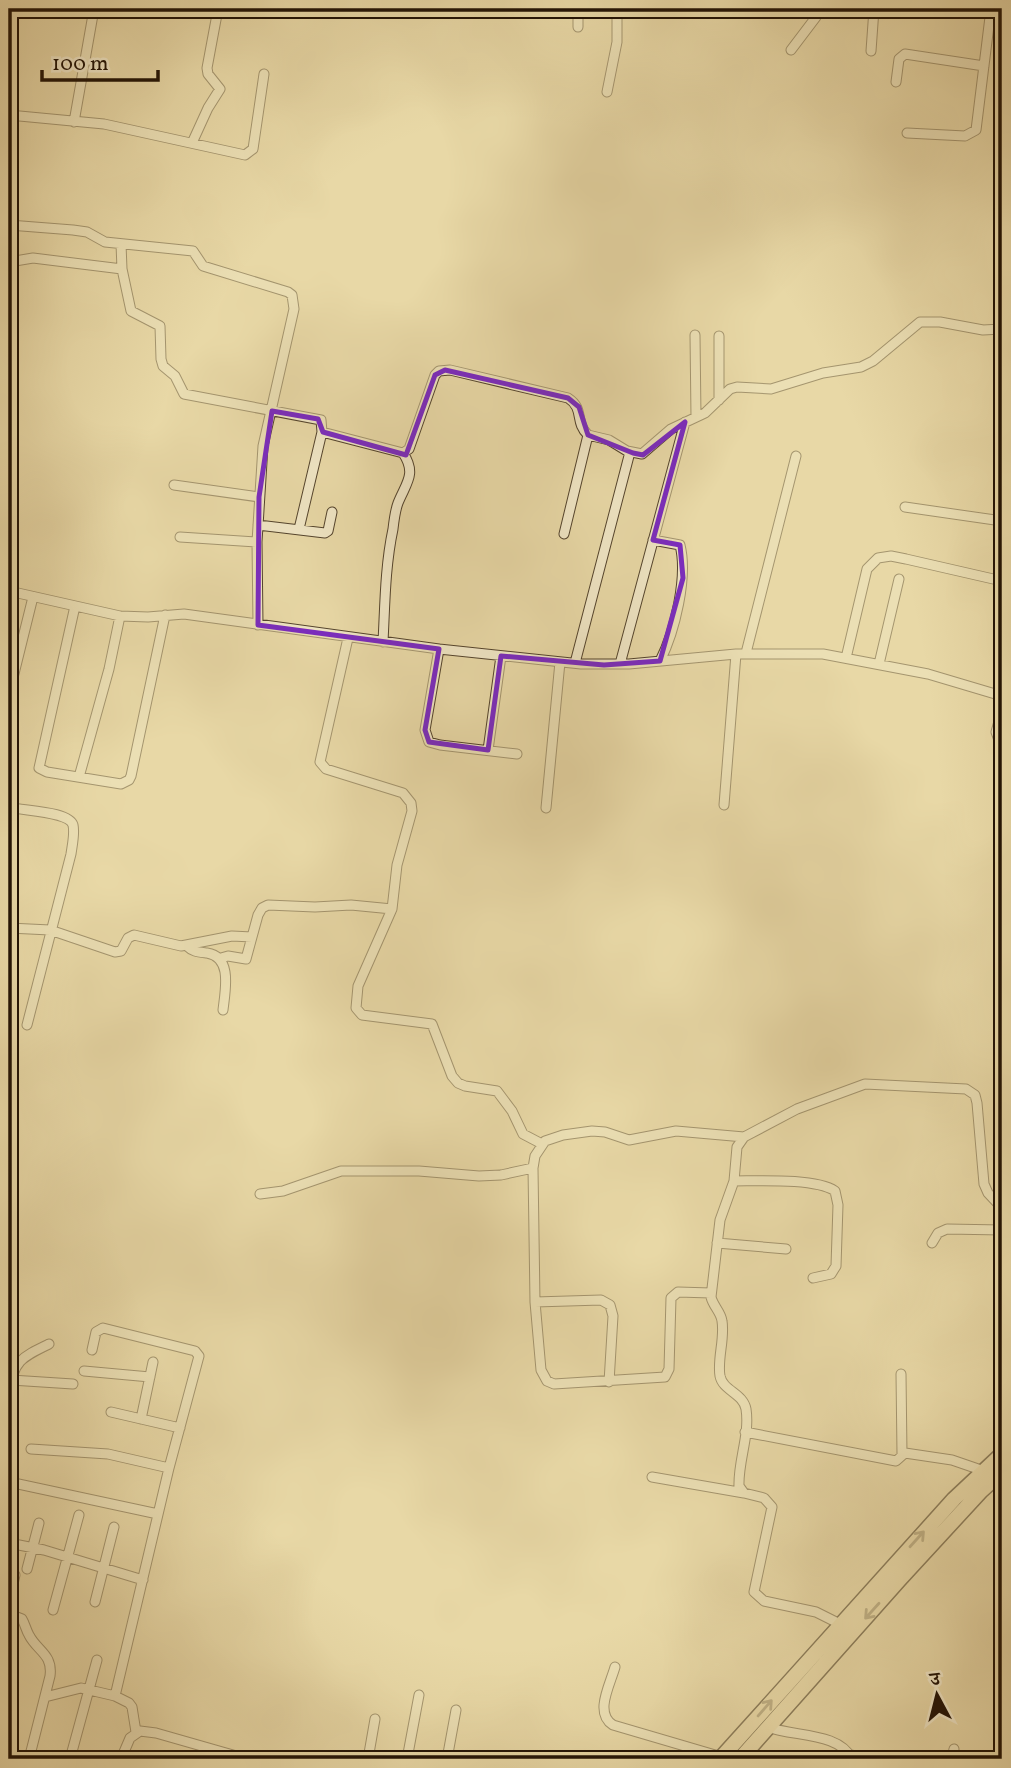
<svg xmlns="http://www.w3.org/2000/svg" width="1011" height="1768" font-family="Vollkorn,'Noto Serif Devanagari',serif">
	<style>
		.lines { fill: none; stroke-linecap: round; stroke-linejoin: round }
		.minor-casing { stroke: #54442d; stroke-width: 11 }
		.trunk-casing { stroke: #221305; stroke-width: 17 }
		.minor { stroke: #f0e6c5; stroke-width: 9 }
		.trunk { stroke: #e8d8a6; stroke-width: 14 }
		.oneway { stroke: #8f7f5e }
		.marked { fill: none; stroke: #7b2cbf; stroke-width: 5; stroke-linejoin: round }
	</style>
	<rect width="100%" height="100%" fill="#e8d8a6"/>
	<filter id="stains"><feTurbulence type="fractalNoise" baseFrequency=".00286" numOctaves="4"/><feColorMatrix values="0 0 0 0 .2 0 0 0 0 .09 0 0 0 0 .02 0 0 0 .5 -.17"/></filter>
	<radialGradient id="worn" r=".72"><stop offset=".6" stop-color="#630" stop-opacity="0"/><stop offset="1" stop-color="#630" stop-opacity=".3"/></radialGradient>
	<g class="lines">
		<!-- minor casing -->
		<g class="minor-casing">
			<path id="minor" d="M578 9V27
				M791 50 816 17 818 9
				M871 51 874 9
				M896 82 899 59 905 54 984 66
				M607 92 617 42V9
				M9 115 104 124 245 155 253 149 264 74
				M74 122 94 9
				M907 133 965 136 976 130 991 9
				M192 143 208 108 220 89 208 74 207 68 218 9
				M9 225 73 230 87 232 105 242 193 251 203 266 288 292 292 295 294 309 263 446 257 542 258 625
				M121 244 122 269 131 311 160 326 161 359 163 366 175 376 184 394 321 420 322 432 299 529
				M9 262 33 258 122 269
				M695 335 696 417
				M719 336V400
				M322 432 403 453
				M403 453 409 449 435 375 439 371 450 370 568 398C585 409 574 422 588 435L609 440 627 451 642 454 671 429 705 413 730 389 737 387 771 389 823 373 861 367 873 361 920 322H940L983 330 1002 329
				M174 485 259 497
				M905 507 1002 521
				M258 525 325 533 328 531 332 512
				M564 534 588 435
				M180 537 257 542
				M653 540 680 545C688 577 675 631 660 661
				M9 591 120 616 148 617 184 614 439 649 581 664H629L736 654H823L928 674 1002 696
				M75 606 39 768 47 772 121 784 129 780 131 776 165 615
				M348 638 320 762 326 769 403 793 411 803 412 811 397 865 392 909 358 986 356 1008 362 1015 432 1024 452 1076 458 1083 465 1086 497 1091 512 1111 523 1134 542 1144
				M383 642C385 604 385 567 393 529 394 520 395 511 398 503 406 483 417 474 403 453
				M439 649 425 730 429 742 440 745 517 754
				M746 653 796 456
				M846 658 867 569 878 558 891 556 906 559 1002 581
				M575 663 630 452
				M620 664 685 422
				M879 664 899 579
				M9 694 33 597
				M1002 711 996 732 1002 748
				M488 750 501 656
				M79 777 109 669 120 616
				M724 805 736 654
				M9 807C23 811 69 811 73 825 75 834 72 846 71 854L27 1025
				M546 808 560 662
				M9 928 50 930 115 952 121 951 128 938 134 935 181 946 232 936 252 937
				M187 946C193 952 198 952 207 953 233 957 225 991 223 1010
				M221 958 228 956 246 959 258 915 262 908 268 905 315 907 351 905 392 909
				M533 1168 535 1156 545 1141 563 1135 592 1131 605 1132 629 1140 676 1131 744 1137
				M734 1181C759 1181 815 1178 835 1191L838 1205 836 1266 831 1274 813 1278
				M260 1194 283 1191 341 1171H419L479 1176 501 1175 533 1168 535 1302 541 1370 547 1381 554 1384 665 1377 669 1369 671 1298 678 1292 711 1293
				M717 1243 786 1249
				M932 1243 938 1233 947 1229 1002 1230
				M535 1302 601 1300 610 1305 613 1316 609 1382
				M92 1350 96 1332 103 1328 195 1351 199 1356 169 1468 115 1696
				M84 1371 150 1377
				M901 1374 902 1454
				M11 1380 73 1384
				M9 1392C13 1361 22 1357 49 1344
				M111 1412 180 1428
				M141 1419 153 1362
				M745 1432 896 1461 905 1453 952 1460 984 1471
				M31 1449 108 1454 169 1468
				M652 1477 744 1493
				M9 1482 158 1514
				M9 1500 11 1483
				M9 1543 44 1550 143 1580
				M27 1569 39 1523
				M9 1602 15 1575
				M95 1602 114 1527
				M53 1610 79 1515
				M9 1614 22 1619C25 1624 26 1630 29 1635 37 1651 53 1654 50 1676L29 1759
				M840 1624 816 1612 764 1601 754 1592 772 1507 764 1498 744 1493 739 1486C738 1461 750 1435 746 1409 743 1393 723 1391 720 1376 717 1359 725 1339 722 1321 721 1312 713 1306 711 1297L720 1220 734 1181 737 1147 744 1137 797 1109 865 1084 966 1089 975 1095 977 1103 984 1184 988 1193 1002 1208
				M615 1667C610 1685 594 1713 613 1725L722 1757
				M45 1697 81 1688 115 1696 129 1703 132 1707 136 1732
				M768 1727C794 1737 839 1732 852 1759
				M850 1755 878 1759
				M70 1759 97 1660
				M121 1759 130 1738 140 1731 156 1733 247 1759
				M368 1759 375 1719
				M407 1759 419 1695
				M447 1759 456 1710
				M952 1759 954 1749"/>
		</g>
		<!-- trunk casing -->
		<g class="trunk-casing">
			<path id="trunk" d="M720 1759 954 1499 1002 1454
				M740 1759 899 1580 981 1491 1002 1472"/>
		</g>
		<!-- minor -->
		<use href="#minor" class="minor"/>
		<!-- trunk -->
		<use href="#trunk" class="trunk"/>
	</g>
	<!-- one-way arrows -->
	<defs><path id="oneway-shaft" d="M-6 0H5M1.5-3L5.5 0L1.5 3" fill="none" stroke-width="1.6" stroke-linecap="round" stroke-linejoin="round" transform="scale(1.75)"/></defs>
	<g class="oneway">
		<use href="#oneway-shaft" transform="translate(917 1539) rotate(-48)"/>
		<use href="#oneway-shaft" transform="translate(872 1611) rotate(132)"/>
		<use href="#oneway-shaft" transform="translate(765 1708) rotate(-49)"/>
	</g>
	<!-- marked area -->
	<path d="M0 0H1011V1768H0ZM445 370 568 398 579 407 588 435 633 453 643 455 685 422 653 540 680 545 683 578 660 661 604 665 501 656 488 750 429 742 425 730 439 649 258 625 259 497 272 411 318 419 323 432 406 455 435 375Z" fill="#e8d8a6" fill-opacity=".55" fill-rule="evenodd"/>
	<path class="marked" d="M445 370 568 398 579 407 588 435 633 453 643 455 685 422 653 540 680 545 683 578 660 661 604 665 501 656 488 750 429 742 425 730 439 649 258 625 259 497 272 411 318 419 323 432 406 455 435 375Z"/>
	<!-- margin -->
	<rect width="1011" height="1768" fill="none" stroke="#e8d8a6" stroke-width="35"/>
	<rect x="10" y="10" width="990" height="1747" fill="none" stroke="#221305" stroke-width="3.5"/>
	<rect x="18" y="18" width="976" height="1733" fill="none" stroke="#221305" stroke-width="2"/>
	<!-- north arrow -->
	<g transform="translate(937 1695) rotate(353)" stroke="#f0e6c5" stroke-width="5" paint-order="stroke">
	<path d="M0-5L12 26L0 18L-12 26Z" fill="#221305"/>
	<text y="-10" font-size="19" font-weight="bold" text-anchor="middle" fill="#221305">उ</text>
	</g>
	<!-- scale -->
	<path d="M42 70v10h116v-10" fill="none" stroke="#221305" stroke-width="3.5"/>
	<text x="52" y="70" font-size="21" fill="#221305" stroke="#f0e6c5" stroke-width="5" paint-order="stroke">100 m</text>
	<rect width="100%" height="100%" filter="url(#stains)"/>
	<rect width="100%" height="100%" fill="url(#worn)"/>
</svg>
